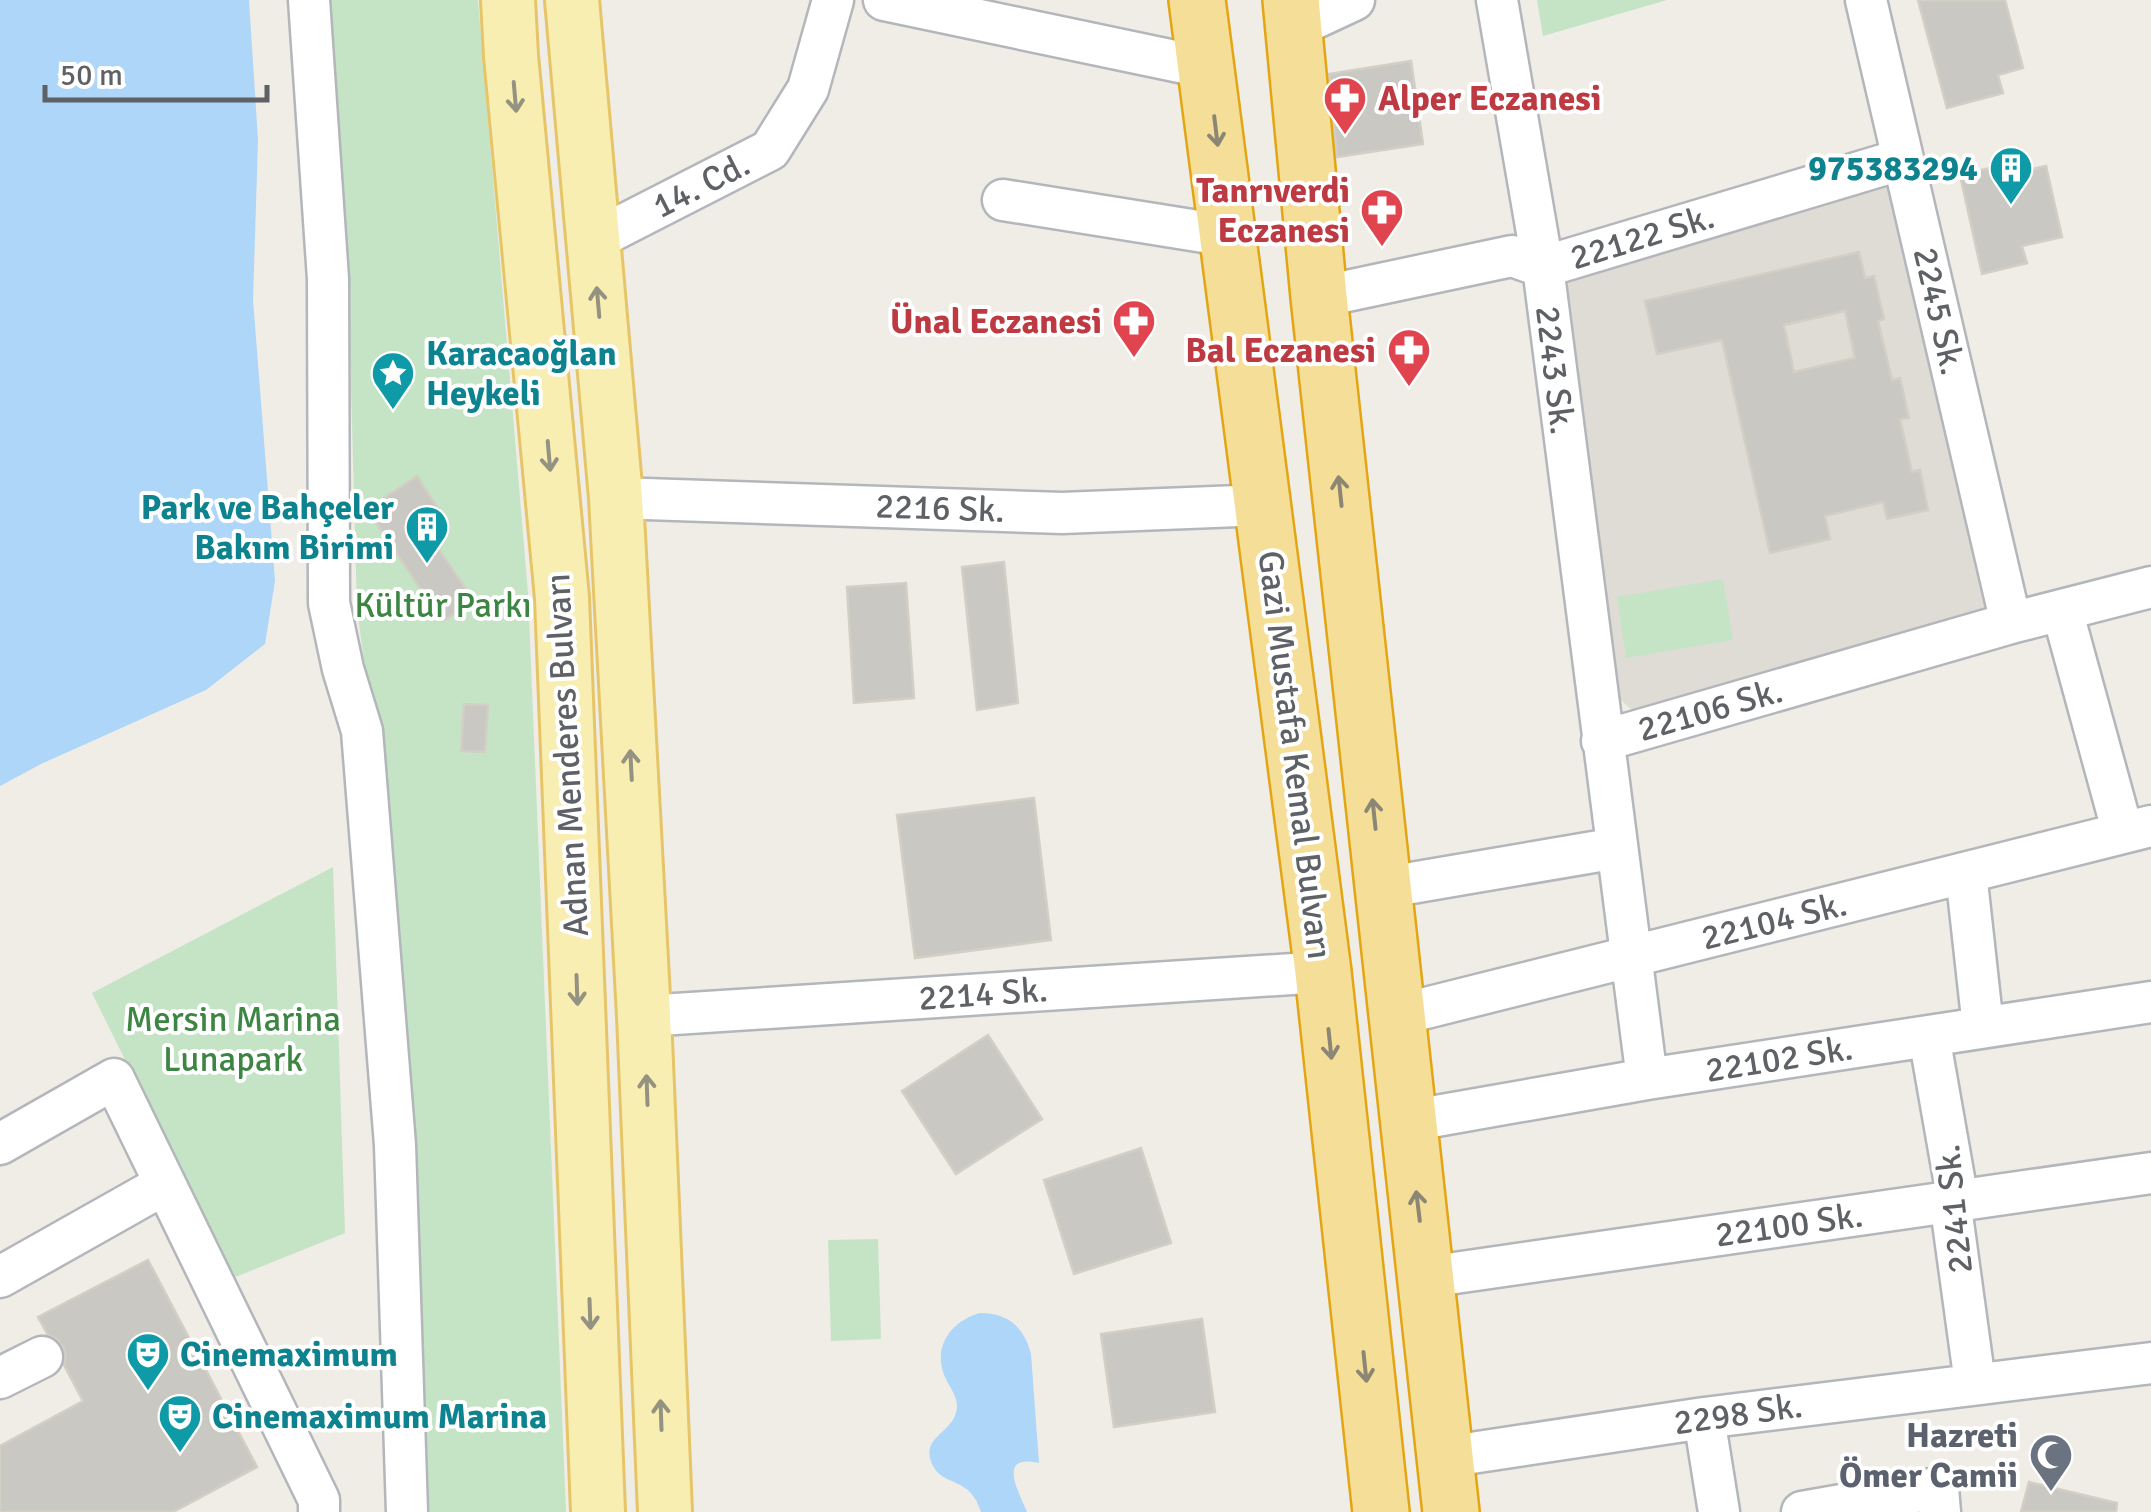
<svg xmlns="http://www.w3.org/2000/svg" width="2151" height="1512" font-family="Signika,sans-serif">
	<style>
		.education { fill: #dfdcd5 }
		.green { fill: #c5e4c6 }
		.water { fill: #add6f8 }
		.building { fill: #cac8c3; stroke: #d3cfc5; stroke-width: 2.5; fill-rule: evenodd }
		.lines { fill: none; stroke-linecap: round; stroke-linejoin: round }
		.minor-casing { stroke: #b3b6ba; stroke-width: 45 }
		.major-casing { stroke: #e6c568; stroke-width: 58 }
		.highway-casing { stroke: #e3a513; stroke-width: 60 }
		.minor { stroke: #fff; stroke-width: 40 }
		.major { stroke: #f9eeb2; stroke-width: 52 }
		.highway { stroke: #f5df98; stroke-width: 55 }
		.oneway { stroke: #949280 }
		.oneway2 { stroke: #8b8774 }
		.labels { text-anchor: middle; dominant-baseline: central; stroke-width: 8; stroke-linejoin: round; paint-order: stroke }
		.health-label { font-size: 35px; font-weight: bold; fill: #be3a42; stroke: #fff; text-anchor: end }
		.culture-label { font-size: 35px; font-weight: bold; fill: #0d838f; stroke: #fff; text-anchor: start }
		.street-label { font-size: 35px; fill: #5e6165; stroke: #fff }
		.park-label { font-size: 35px; fill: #3d8542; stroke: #fff }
		.worship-label { font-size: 35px; font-weight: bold; fill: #5b616d; stroke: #fff; text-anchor: end }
	</style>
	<rect width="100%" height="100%" fill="#efede6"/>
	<!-- education -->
	<path class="education" d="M1874 178 1897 189 1994 598 1980 618 1634 712 1612 692 1561 283 1572 276Z"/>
	<!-- green -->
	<path class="green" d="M326 0H478L528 593 566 1512H423L382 724 365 667 357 610 348 276Z
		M1537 0H1667L1543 36Z
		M1723 579 1733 640 1626 658 1617 597Z
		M333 867 345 1233 233 1278 92 993Z
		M878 1239 881 1339 831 1341 828 1240Z"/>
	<!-- water -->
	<path class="water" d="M0 0H249L258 140 253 300 275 581 265 644 206 690 41 764 0 786Z
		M980 1313C1008 1313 1024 1327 1031 1354L1039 1463C995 1453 1020 1494 1027 1512H981C970 1476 944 1487 933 1466 919 1438 950 1434 956 1413 960 1399 951 1390 945 1377 932 1347 951 1321 980 1313Z"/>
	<!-- building -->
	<path class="building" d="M1918 0H2005L2023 68 1998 75 2003 93 1947 108Z
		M1411 61 1423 144 1337 157 1329 74Z
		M2003 165 2006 175 2046 166 2062 237 2022 246 2027 263 1982 274 1960 175Z
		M1859 252 1865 278 1874 276 1884 319 1878 321 1892 380 1900 378 1909 418 1900 419 1912 472 1920 470 1928 510 1887 519 1883 502 1825 516 1830 539 1770 553 1722 340 1657 354 1645 301ZM1845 311 1855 358 1794 372 1784 325Z
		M417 476 443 516 424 528 475 602 442 621 367 509Z
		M1004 562 1018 703 977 710 962 567Z
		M906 583 914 698 854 703 847 587Z
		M464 704 488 705 485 752 461 751Z
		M1034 798 1051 940 915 958 897 815Z
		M988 1035 1042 1119 956 1174 902 1091Z
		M1141 1148 1171 1243 1074 1274 1044 1180Z
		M148 1260 257 1467 173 1512H0V1446L83 1401 64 1365 66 1357 63 1346 56 1338 48 1335 38 1317Z
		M1202 1319 1215 1412 1114 1427 1101 1334Z
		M2029 1482 2117 1503 2116 1512H2021Z"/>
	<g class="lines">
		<!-- minor casing -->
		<g class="minor-casing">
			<path id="minor" d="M309 0 328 279 329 603 343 669 362 731 395 1145 407 1512
				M884 0 1208 68
				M1497 0 1543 267 1647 1079
				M1866 0 2011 623
				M1294 28 1354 0
				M1003 200 1229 236
				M592 241 770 150 808 89 833 0
				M1319 297 1512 256 1543 267 1903 159
				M616 498 1062 513 1264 505
				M2062 610 2123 833
				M1602 741 2011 623 2151 587
				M1966 873 1983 1027
				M1382 888 1617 848
				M1398 1015 2151 826
				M644 1016 1323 972
				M1929 1036 1958 1201 1952 1215 1975 1383
				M1408 1121 1647 1079 2151 1002
				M0 1144 114 1079 319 1500V1512
				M0 1277 165 1184
				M1427 1277 2151 1173
				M0 1378 42 1357
				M1704 1418 1719 1512
				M1445 1457 1704 1418 2151 1363
				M1802 1512 1938 1488 1940 1512"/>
		</g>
		<!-- major casing -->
		<g class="major-casing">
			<path id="major" d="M508 0 511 56 562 598 598 1512
				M572 0 616 498 644 1016 665 1512"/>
		</g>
		<!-- highway casing -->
		<g class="highway-casing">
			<path id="highway" d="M1197 0 1323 972 1381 1512
				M1291 0 1319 297 1451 1512"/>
		</g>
		<!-- minor -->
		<use href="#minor" class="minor"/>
		<!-- major -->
		<use href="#major" class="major"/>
		<!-- highway -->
		<use href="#highway" class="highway"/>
	</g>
	<!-- one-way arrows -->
	<defs><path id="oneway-shaft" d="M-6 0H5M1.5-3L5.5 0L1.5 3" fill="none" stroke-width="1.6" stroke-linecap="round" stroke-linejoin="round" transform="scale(2.5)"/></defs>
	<g class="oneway">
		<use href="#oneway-shaft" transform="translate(515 97) rotate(85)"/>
		<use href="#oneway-shaft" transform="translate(598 302) rotate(-95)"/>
		<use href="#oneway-shaft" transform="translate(549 456) rotate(85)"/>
		<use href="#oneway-shaft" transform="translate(631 765) rotate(-93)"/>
		<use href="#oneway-shaft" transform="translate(577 990) rotate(88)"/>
		<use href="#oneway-shaft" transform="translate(647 1090) rotate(-92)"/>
		<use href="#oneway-shaft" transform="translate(590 1314) rotate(88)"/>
		<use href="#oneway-shaft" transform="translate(661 1415) rotate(-92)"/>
	</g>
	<g class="oneway2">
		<use href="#oneway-shaft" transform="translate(1216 131) rotate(83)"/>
		<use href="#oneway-shaft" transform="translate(1340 491) rotate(-96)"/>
		<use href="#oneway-shaft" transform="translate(1374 814) rotate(-96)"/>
		<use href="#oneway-shaft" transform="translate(1330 1044) rotate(84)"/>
		<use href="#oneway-shaft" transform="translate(1418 1206) rotate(-97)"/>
		<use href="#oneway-shaft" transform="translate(1365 1367) rotate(84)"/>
	</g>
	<!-- icons -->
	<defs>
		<g id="pharmacy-pin" transform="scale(2.25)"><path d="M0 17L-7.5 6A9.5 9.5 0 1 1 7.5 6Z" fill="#e0444e" stroke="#fff"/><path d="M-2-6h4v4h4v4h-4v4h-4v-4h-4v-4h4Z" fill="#fff"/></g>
		<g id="building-pin" transform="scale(2.25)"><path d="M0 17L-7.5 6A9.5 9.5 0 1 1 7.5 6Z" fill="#0f9aa8" stroke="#fff"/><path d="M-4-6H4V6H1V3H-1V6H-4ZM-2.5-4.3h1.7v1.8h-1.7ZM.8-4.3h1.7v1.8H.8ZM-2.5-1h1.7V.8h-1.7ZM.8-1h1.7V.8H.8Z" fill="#fff"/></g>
		<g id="sight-pin" transform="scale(2.25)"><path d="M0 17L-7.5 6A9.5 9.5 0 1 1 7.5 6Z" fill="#0f9aa8" stroke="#fff"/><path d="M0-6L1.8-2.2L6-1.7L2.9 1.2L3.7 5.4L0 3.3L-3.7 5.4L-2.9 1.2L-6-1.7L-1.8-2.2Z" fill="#fff"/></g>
		<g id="theatre-pin" transform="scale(2.25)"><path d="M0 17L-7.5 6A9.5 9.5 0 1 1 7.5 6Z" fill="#0f9aa8" stroke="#fff"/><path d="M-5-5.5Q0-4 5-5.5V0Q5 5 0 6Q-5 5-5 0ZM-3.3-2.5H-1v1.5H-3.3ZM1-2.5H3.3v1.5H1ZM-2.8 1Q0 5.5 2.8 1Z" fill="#fff"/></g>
		<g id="mosque-pin" transform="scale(2.25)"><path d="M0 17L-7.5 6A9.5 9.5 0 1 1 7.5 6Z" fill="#6b7280" stroke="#fff"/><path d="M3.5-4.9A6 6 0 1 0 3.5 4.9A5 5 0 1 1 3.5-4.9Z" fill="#fff"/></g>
	</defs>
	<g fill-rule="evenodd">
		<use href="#pharmacy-pin" x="1345" y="98"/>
		<use href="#building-pin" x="2011" y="168"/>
		<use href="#pharmacy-pin" x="1382" y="210"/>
		<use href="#pharmacy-pin" x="1134" y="321"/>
		<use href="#pharmacy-pin" x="1409" y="350"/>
		<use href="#sight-pin" x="393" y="373"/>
		<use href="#building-pin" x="427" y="527"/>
		<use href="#theatre-pin" x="148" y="1354"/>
		<use href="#theatre-pin" x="180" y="1416"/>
		<use href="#mosque-pin" x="2051" y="1455"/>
	</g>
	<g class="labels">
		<!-- health labels -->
		<g class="health-label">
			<text x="1378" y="98" text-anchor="start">Alper Eczanesi</text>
			<text x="1350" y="190">Tanrıverdi<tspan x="1350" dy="40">Eczanesi</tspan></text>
			<text x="1102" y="321">Ünal Eczanesi</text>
			<text x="1376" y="350">Bal Eczanesi</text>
		</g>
		<!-- culture labels -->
		<g class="culture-label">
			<text x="1978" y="168" text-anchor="end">975383294</text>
			<text x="426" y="353">Karacaoğlan<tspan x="426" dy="40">Heykeli</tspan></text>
			<text x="394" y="507" text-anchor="end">Park ve Bahçeler<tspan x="394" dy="40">Bakım Birimi</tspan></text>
			<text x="180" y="1354">Cinemaximum</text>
			<text x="212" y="1416">Cinemaximum Marina</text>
		</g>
		<!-- street labels -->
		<g class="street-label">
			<text transform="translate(701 185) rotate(-27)">14. Cd.</text>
			<text transform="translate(1642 237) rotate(-17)">22122 Sk.</text>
			<text transform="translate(1939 311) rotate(77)">2245 Sk.</text>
			<text transform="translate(1555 370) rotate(83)">2243 Sk.</text>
			<text transform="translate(940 508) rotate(2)">2216 Sk.</text>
			<text transform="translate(1710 710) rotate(-16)">22106 Sk.</text>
			<text transform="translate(567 755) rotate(-93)">Adnan Menderes Bulvarı</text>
			<text transform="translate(1295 755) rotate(83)">Gazi Mustafa Kemal Bulvarı</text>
			<text transform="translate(1774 921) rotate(-14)">22104 Sk.</text>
			<text transform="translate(983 994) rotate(-4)">2214 Sk.</text>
			<text transform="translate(1779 1059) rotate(-9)">22102 Sk.</text>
			<text transform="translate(1954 1209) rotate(-96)">2241 Sk.</text>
			<text transform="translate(1789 1225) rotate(-8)">22100 Sk.</text>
			<text transform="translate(1738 1414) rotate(-8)">2298 Sk.</text>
		</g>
		<!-- park labels -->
		<g class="park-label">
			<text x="443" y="605">Kültür Parkı</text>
			<text x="233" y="1019">Mersin Marina<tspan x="233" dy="40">Lunapark</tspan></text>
		</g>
		<!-- worship labels -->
		<g class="worship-label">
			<text x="2018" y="1435">Hazreti<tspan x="2018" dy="40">Ömer Camii</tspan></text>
		</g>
	</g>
	<!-- scale -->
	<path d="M45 85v15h222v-15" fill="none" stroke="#5e6165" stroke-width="5"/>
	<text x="60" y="85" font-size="30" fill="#5e6165" stroke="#ffffff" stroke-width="8" paint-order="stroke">50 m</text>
</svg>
